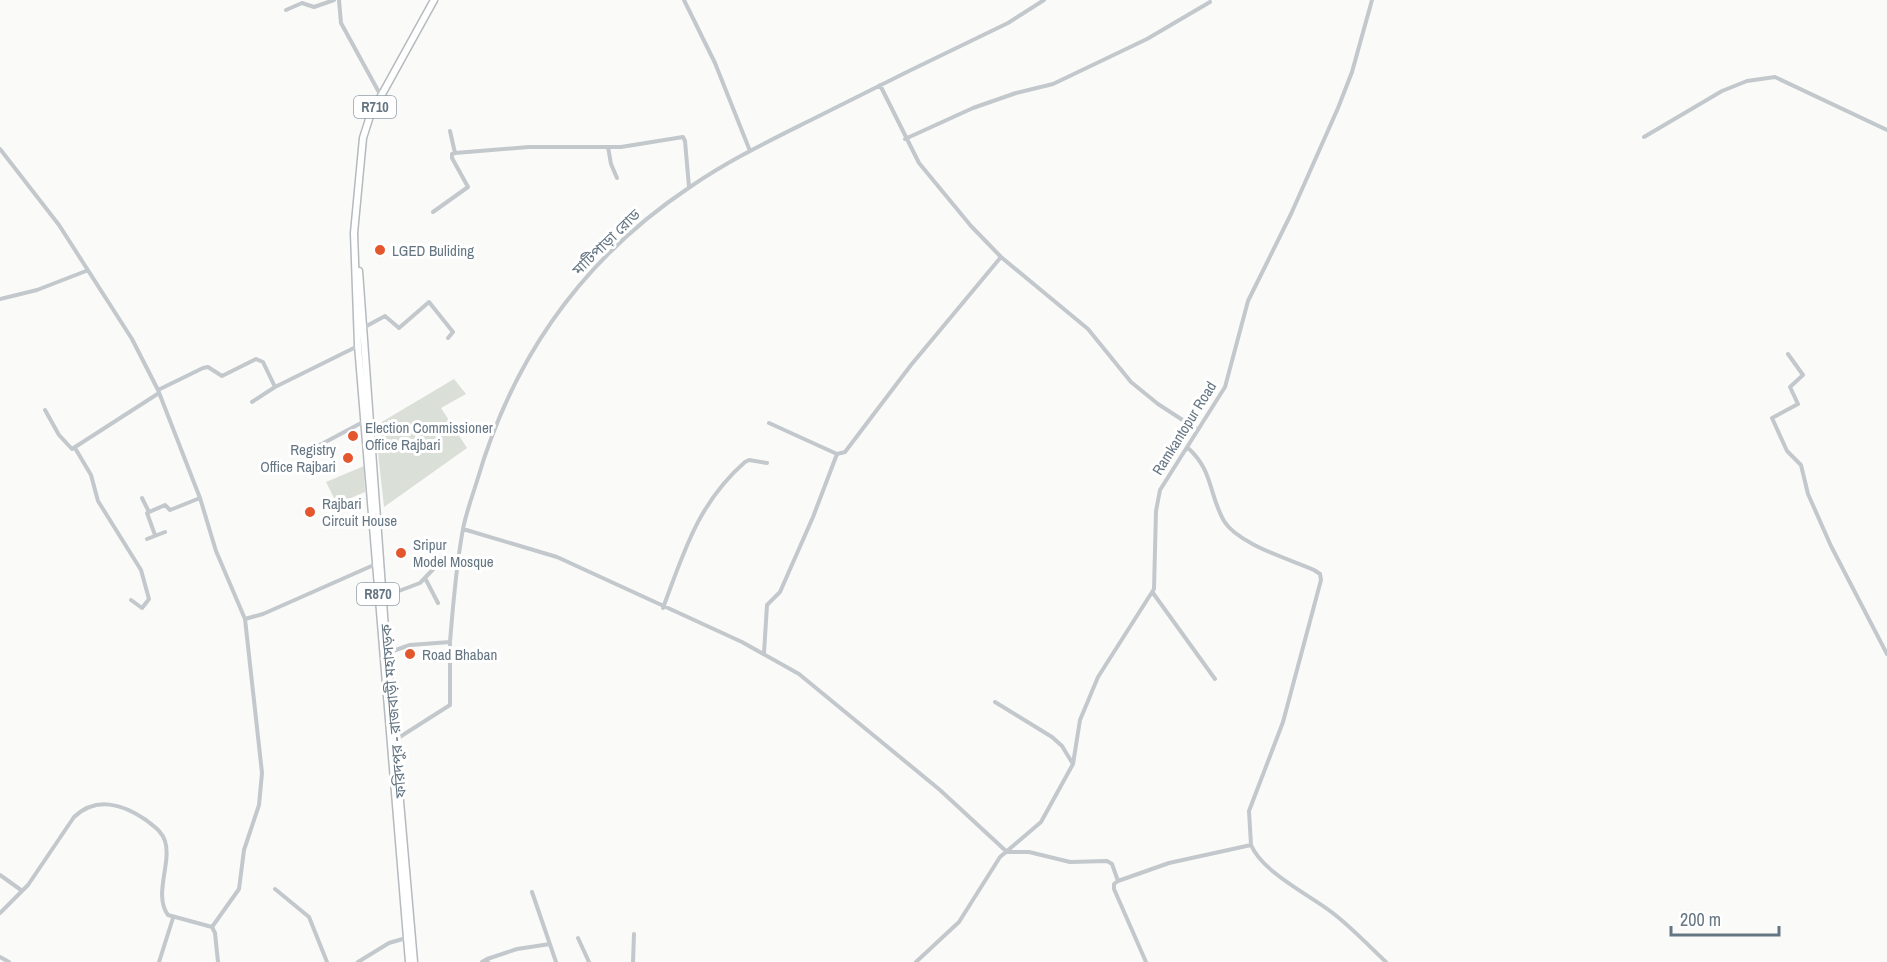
<svg xmlns="http://www.w3.org/2000/svg" width="1887" height="962" font-family="'Archivo Narrow','Noto Sans Bengali',sans-serif">
	<style>
		.green { fill: #dadfd7 }
		.lines { fill: none; stroke-linecap: round; stroke-linejoin: round }
		.primary-casing { stroke: #b5babe; stroke-width: 9 }
		.minor { stroke: #c3c8cc; stroke-width: 4 }
		.primary { stroke: #fff; stroke-width: 6 }
		.poi-dot { fill: #e4572e; stroke: #fff; stroke-width: 2 }
		.labels { text-anchor: middle; dominant-baseline: central; stroke-width: 6; stroke-linejoin: round; paint-order: stroke }
		.shield { fill: #fff; stroke: #939fa8; stroke-width: 1.5 }
		.shield-label { font-size: 14px; font-weight: bold; fill: #657683 }
		.street-label { font-size: 15px; fill: #657683; stroke: #fff }
		.poi-label { font-size: 15px; fill: #657683; stroke: #fff; text-anchor: start }
	</style>
	<rect width="100%" height="100%" fill="#fafaf8"/>
	<!-- green -->
	<path class="green" d="M454 379 466 394 441 408 467 448 384 507 375 426Z
		M364 466 365 492 337 504 326 482Z"/>
	<g class="lines">
		<!-- primary casing -->
		<g class="primary-casing">
			<path id="primary" d="M359 271 385 629
				M389 675 414 962
				M409 962 358 345 354 233 363 138 370 116 434 0"/>
		</g>
		<!-- minor -->
		<path class="minor" d="M339 0 341 23 381 96
			M684 0 715 63 750 151
			M286 10 302 3 314 7 334 0
			M880 85 919 163 971 226 1001 257 1088 329 1131 382 1158 404 1198 430
			M450 131 455 153
			M1644 137 1722 91 1747 81 1775 77 1887 130
			M905 139 973 108 1016 93 1053 84 1147 39 1210 2
			M608 147 611 164 617 178
			M0 149 59 225 132 339 158 390 200 498 216 551 245 619 262 773 259 805 244 850 239 889 212 927
			M433 212 468 187 452 158V154L455 153 529 147H621L683 137 685 141 689 187
			M0 299 37 290 86 271
			M363 328 385 316 399 328 429 302 453 332 448 338
			M1788 354 1803 375 1790 387 1798 404 1772 418 1787 451 1801 465 1808 494 1831 546 1887 654
			M158 390 203 368 208 367 222 376 256 359 263 362 275 387 360 345
			M252 402 275 387
			M45 410 59 435 72 449 159 393
			M769 423 837 454 845 452 911 365 1001 257
			M1187 447C1214 471 1208 493 1224 521 1238 544 1289 559 1314 570L1320 574 1321 580 1283 722 1249 811 1251 845
			M75 448 91 475 98 501 141 570 149 599 142 608 131 600
			M303 454 363 422
			M142 498 149 512
			M463 529 557 557 742 642 799 674 940 790 1007 852H1029L1070 862 1107 861 1112 864 1118 881 1169 863 1251 845C1263 873 1310 895 1334 914 1352 928 1369 946 1386 962
			M155 535 147 513 165 505 170 510 200 498
			M147 539 165 532
			M425 578 438 603
			M1153 593 1215 679
			M383 597 420 583 441 561 460 557
			M663 608C684 552 698 503 745 462L749 460 767 463
			M245 619 263 614 376 564
			M387 653 410 645 450 642C453 605 456 566 463 529 466 513 472 497 477 481 513 357 582 259 690 187 729 160 771 140 813 119 878 86 943 54 1008 23L1044 0
			M764 653 767 605 780 592 813 517 837 454
			M995 702 1052 737 1062 746 1073 764
			M395 740 450 705V642
			M0 875 21 890
			M1118 881 1114 884V889L1146 962
			M275 889 309 917 327 962
			M532 892 556 962
			M0 913 28 885 74 817C96 796 123 804 146 820 153 826 162 831 165 841 172 863 153 895 168 915L212 927
			M212 927 215 933 218 962
			M578 938 589 962
			M0 957 9 962
			M487 959 517 949 550 944
			M159 962 173 918
			M358 962 389 943 406 938
			M482 962 487 959 488 962
			M633 962 634 934
			M916 962 959 922 1000 857 1041 822 1073 764 1080 720 1098 677 1154 589 1156 511 1160 490 1225 387 1248 301 1291 214 1338 108 1352 72 1372 0"/>
		<!-- primary -->
		<use href="#primary" class="primary"/>
	</g>
	<!-- markers -->
	<g class="poi-dot">
		<circle cx="380" cy="250" r="6"/>
		<circle cx="353" cy="436" r="6"/>
		<circle cx="348" cy="458" r="6"/>
		<circle cx="310" cy="512" r="6"/>
		<circle cx="401" cy="553" r="6"/>
		<circle cx="410" cy="654" r="6"/>
	</g>
	<g class="labels">
		<!-- shield labels -->
		<g class="shield">
			<rect x="354" y="96" width="42" height="22" rx="4.5"/>
			<rect x="357" y="583" width="42" height="22" rx="4.5"/>
		</g>
		<g class="shield-label">
			<text x="375" y="107">R710</text>
			<text x="378" y="594">R870</text>
		</g>
		<!-- street labels -->
		<g class="street-label">
			<text transform="translate(606 242) rotate(-44)">মাটিপাড়া রোড</text>
			<text transform="translate(1184 428) rotate(-58)">Ramkantopur Road</text>
			<text transform="translate(393 711) rotate(-95)">ফরিদপুর - রাজবাড়ী মহাসড়ক</text>
		</g>
		<!-- poi labels -->
		<g class="poi-label">
			<text x="392" y="250">LGED Buliding</text>
			<text x="365" y="427">Election Commissioner<tspan x="365" dy="17">Office Rajbari</tspan></text>
			<text x="336" y="449" text-anchor="end">Registry<tspan x="336" dy="17">Office Rajbari</tspan></text>
			<text x="322" y="503">Rajbari<tspan x="322" dy="17">Circuit House</tspan></text>
			<text x="413" y="544">Sripur<tspan x="413" dy="17">Model Mosque</tspan></text>
			<text x="422" y="654">Road Bhaban</text>
		</g>
	</g>
	<!-- scale -->
	<path d="M1671 926v9h108v-9" fill="none" stroke="#657683" stroke-width="3"/>
	<text x="1680" y="926" font-size="18" fill="#657683" stroke="#ffffff" stroke-width="4.5" paint-order="stroke">200 m</text>
</svg>
